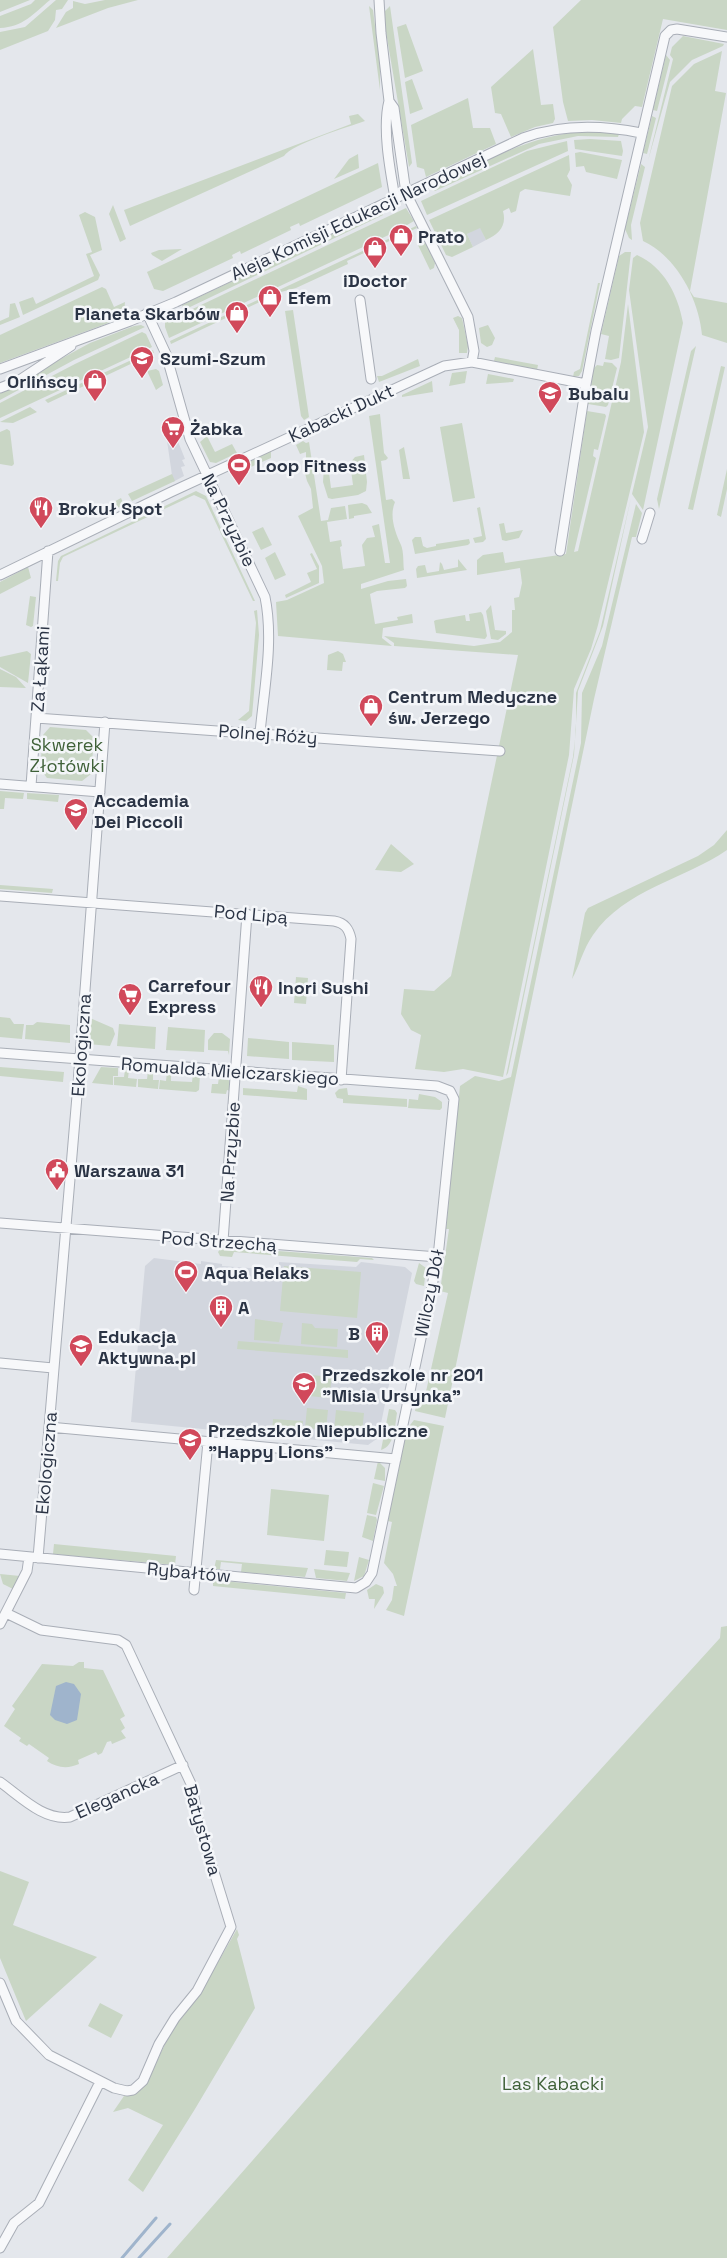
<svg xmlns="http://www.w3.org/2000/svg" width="727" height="2258" font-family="'Space Grotesk',sans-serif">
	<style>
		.built { fill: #d2d6de }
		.green { fill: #c9d6c5 }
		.water { fill: #9fb4cc }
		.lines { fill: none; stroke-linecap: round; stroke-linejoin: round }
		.stream { stroke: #9fb4cc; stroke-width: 3 }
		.minor-casing { stroke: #a9aeb7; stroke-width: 11 }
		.minor { stroke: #f7f8fa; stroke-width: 9 }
		.labels { text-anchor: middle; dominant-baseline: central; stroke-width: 5; stroke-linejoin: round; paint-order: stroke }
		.street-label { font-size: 18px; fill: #2b3445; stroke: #f4f6f9 }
		.poi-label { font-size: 18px; font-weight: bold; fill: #2b3445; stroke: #f4f6f9; text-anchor: start }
		.park-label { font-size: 18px; fill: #3f6138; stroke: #f4f6f9 }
	</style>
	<rect width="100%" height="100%" fill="#e4e7ec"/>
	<!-- built -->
	<path class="built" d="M480 227 486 240 473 247 467 234Z
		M171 424 185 459 182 460 185 466 181 467 184 476 173 482 165 427Z
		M154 1258 201 1264V1261L222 1264V1266L279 1270V1262L356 1267 361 1262 405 1267 412 1273 378 1438 368 1445 131 1422 145 1266Z"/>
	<!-- green -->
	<path class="green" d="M0 0H30L0 12Z
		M35 0H50C33 14 23 27 0 28V16L31 4Z
		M56 0H68L62 9 56 10 55 20 48 31 0 50V32L25 27Z
		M105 0H138L108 8 56 28 66 12 73 8V1L85 4Z
		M581 0H727V30L663 19 642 107 635 106 622 119 621 123 592 120 568 121 563 102 553 27Z
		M369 6 373 10 380 66V90Z
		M390 6 412 163 409 167 386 32 384 12Z
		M406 24 423 71 405 78 397 27Z
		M683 36 724 44 723 46 692 60 670 82 648 161 673 59 670 55 672 47Z
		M533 49 541 105 553 104 555 119 553 123 535 127 511 137 501 114 495 113 491 87Z
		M722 51 715 91 726 93 690 291 694 297 727 303V343L702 335C699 299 676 256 643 241L640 223 672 86 694 64Z
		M666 55 670 60 657 111 653 110Z
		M412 79 423 109 410 114 405 82Z
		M468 98 473 128H490L496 144 426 177 424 169 417 167 411 125Z
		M358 114 365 121C348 127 292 144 284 156L130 226 124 210 351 124 349 116Z
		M652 116 656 118 647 154 643 153Z
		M590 131 619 134 618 137 578 136 539 144 435 191 432 189V187C485 162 530 134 590 131Z
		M590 139 621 141 623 151 622 156 575 149 574 140Z
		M567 141 568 151 427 215 421 201 527 151Z
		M580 152 622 160 617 179 586 172 584 166 576 167 575 153Z
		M358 154 359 168 334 179 349 159Z
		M569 155 570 170 567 176 572 185 570 196 525 189 520 192 516 211 511 213 509 208 503 211C507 226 499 234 486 240L480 228 467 234 473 247 452 257 446 255 429 220Z
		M378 163 382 187 300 226 299 223 290 227 291 230 241 254 240 251 232 255 233 258 163 291 154 289 147 272Z
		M641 164 645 167 631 225 632 240 629 238 625 229Z
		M113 205 126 239 120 242 109 214Z
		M406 208 414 221 395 232 169 338 165 327V322Z
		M383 210V215L188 308H183L182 305Z
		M85 212 95 217 102 250 90 255 100 275 98 280 23 315 19 302 33 297 36 304 94 276 86 254 92 252 79 215Z
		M416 226 417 228 347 261 348 264 296 288 281 292 171 344 170 341Z
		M420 242 426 244 435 263 434 268 430 270 417 243Z
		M182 249 162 261 152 255 151 253 159 250Z
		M625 252H631L619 358 611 360 605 359 609 336 601 334 619 256Z
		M637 255C664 267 678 295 683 323L643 510 632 494 648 427 629 290 633 258Z
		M598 283H600L582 371 579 376 573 377 574 372 580 369Z
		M102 287 106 289 114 307 125 302 124 313 119 319 0 363V335Z
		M15 303 20 317 0 325V321L9 317 10 304Z
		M628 304 644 432 598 625 591 649 574 689 569 755 503 1077 463 1069 444 1072 415 1069 421 1035 411 1030 401 1014 404 989 434 991 451 976 518 655 394 646V643L384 636 474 646 500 642 512 632V610H515L514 598 519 597 522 583 520 568 477 575V560L483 555 503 552 505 563 566 554 587 411 605 414 606 416 598 450 594 449 593 456 596 458 574 552 578 551 621 362Z
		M293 310 309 417 304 420 301 416 285 311Z
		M458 316 462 318 468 346 467 353H459V330L453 318Z
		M141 325 145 327 74 360 0 400V392L90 343 134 326Z
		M488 325 495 338 492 345 487 347 481 343 479 328Z
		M142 332 146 334 152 347 0 418V403L75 364Z
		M696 346 659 509 657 499 691 351Z
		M153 350 154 353 48 403 45 400Z
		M495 357 538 365 537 370 494 361Z
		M418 359 420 366 379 382 377 376H382Z
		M604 362 612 363 617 368 608 405 606 407 588 404 594 368 597 365 603 366Z
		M721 366 725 367 693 510 688 509Z
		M156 369 159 371 163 385 156 390 147 371Z
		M467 371 465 383 449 386 452 373Z
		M488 374 514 379 513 382 486 384Z
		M432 381 433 392 402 397V395Z
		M30 407 37 412 13 423 0 422Z
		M380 414 384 453 388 458 386 460 381 461 386 500 392 499 395 502C389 516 395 532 401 545 404 552 403 563 404 570L361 584V589L388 581 406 579 407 586 405 588 377 591 370 594 375 624 398 620 397 617 412 614 413 623 383 628 382 638 392 646 278 636 276 602 287 600 324 583 322 566 298 516 313 508 311 489 307 481 302 461 306 458V452L300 454 296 445 303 441 306 443 309 442 321 521 328 520 331 508 345 506 347 519 327 522 330 542 341 540 342 546 340 547 343 569 365 566 362 545 367 538 375 537 372 526 379 524 385 563H390L369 416Z
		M462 423 475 498 453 502 440 427Z
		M7 429 10 431 14 464 12 466 0 464V432Z
		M207 436 215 452 232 444 237 453 216 463 210 462 200 442Z
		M404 447 410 479H403L399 450Z
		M271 451V458L235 474 231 471Z
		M364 455 367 482 366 491 358 495 332 499 328 498 323 482 324 466 328 465 331 488 353 485 350 463 355 457Z
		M727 469V489L721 517 717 515Z
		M172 474 175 481 132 501 128 494Z
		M196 491 206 496 255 601H253L205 500 194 495 63 557 60 563 58 581H56L58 561 61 556Z
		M121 498 124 505 100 516 97 511Z
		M631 498 603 626 578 691 574 755 508 1073 506 1076 573 757 576 730V693L600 631Z
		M362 503 367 505 372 513 354 516V518L349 519 348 505Z
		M636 504 642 513 636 537H632L594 699 445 1418 415 1411 418 1395 425 1396 448 1293 440 1291 449 1229H446L460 1086 475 1076 499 1081 511 1077 581 743 582 693 602 646Z
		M480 507 486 539 483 542 475 543 473 538 482 536 477 508Z
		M504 523 506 533 523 530 519 538 506 541 502 540 499 524Z
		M263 527 272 545 261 550 252 532Z
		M415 537H421L423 546 427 548 436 546V544L469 539 470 543 468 545 415 554 412 540Z
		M275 552 286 575 275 580 265 558Z
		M312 553 319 566V583L286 598 285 595 311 582 307 573 317 569 310 554Z
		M458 559 467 570 417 578 416 569 418 566 425 565 427 573 439 571 440 562 442 564 444 570 458 567Z
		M28 567 31 578 0 594V582Z
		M30 596 36 597 33 626 31 627 26 625Z
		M491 605 495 630 506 631V634L498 640 491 639 486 611Z
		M257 610 259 635 252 716 246 721 238 720 249 711 256 623 254 611Z
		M481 612 483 615 487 636 485 639 436 633 434 621 436 620 465 615 466 621H470L469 614Z
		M27 651 31 654 28 683 0 667V657Z
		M338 651 343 654 346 662H343L342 671 327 670 328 655Z
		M0 669 16 677 26 688 0 687Z
		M50 727 86 730 94 738 91 774 82 781 47 778 40 769 43 735Z
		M0 791 24 793 23 799 5 798 4 809H0Z
		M27 793 59 795 58 802 27 799Z
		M727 830V850C683 880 625 889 593 935 583 949 579 967 572 979L585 913 588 908 698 856 714 845Z
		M391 844 414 864 401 872 375 870Z
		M0 885 53 889 52 893 0 889Z
		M296 977 308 978 306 1004 294 1003Z
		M0 1017 10 1018 14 1024H24L22 1039 0 1037Z
		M90 1018 113 1028 115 1034 110 1046 88 1044Z
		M37 1022 70 1025V1043L25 1039 26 1025H33Z
		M119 1024 156 1027 155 1049 117 1046Z
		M168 1027 205 1030 204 1052 166 1050Z
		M214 1033H222L230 1039 229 1055 228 1051 208 1050V1040Z
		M248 1038 289 1042V1059L247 1056Z
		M292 1042 334 1045V1062L292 1060Z
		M0 1067 64 1072 63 1082 0 1076Z
		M101 1067 118 1068V1076H113V1085L92 1083Z
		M125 1070H129L128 1078 137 1079 136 1087 114 1085V1077H124Z
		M148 1071H153V1080H159L158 1089 138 1087V1079H147Z
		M167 1072 171 1073V1081L192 1082 193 1074 200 1075 199 1090 196 1092 159 1089 160 1080 166 1081Z
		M219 1077 227 1078 230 1082V1091L227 1090 226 1094 211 1093 212 1084H218Z
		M298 1086 307 1089V1100L243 1095V1088L297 1092Z
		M347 1088 348 1095 407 1099V1107L343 1103V1099L337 1098 335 1093 339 1089Z
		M419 1094 435 1097 442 1102V1108L440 1110 408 1108 409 1099 418 1100Z
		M222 1247 372 1258 374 1260 360 1259 357 1262 234 1252 232 1257 220 1256 218 1252Z
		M419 1263 426 1268 424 1286 416 1284 414 1281Z
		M284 1266 361 1272 357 1318 280 1311Z
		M255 1319 283 1323 279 1342 254 1340Z
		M302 1323 312 1324 315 1328 338 1329 337 1347 301 1344Z
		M238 1341 348 1350V1358L237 1349Z
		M311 1375 332 1377 329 1398 309 1396Z
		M307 1408 328 1410 326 1430 305 1428Z
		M389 1409 395 1410 397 1413C395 1425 395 1446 381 1450Z
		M336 1410 364 1413 362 1433 334 1430Z
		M273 1419 303 1421 302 1435 272 1432Z
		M414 1420 444 1426 404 1616 386 1610 392 1600 394 1586H397L393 1574 384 1563 392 1522 388 1521 407 1429Z
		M378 1461 385 1468V1481L374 1479Z
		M373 1483 384 1486 376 1515 367 1513Z
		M271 1489 329 1495 324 1541 267 1535Z
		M367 1515 376 1517 377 1520 373 1541 362 1537Z
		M54 1544 176 1556 175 1565 53 1554Z
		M326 1550 349 1552 347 1567 324 1565Z
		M359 1557 369 1560 364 1576 354 1581Z
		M216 1560 308 1568 305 1577 241 1572 242 1564 221 1562 220 1569H214Z
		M314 1569 350 1573 347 1581 316 1578Z
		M0 1574 20 1576 13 1589 3 1584Z
		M213 1580 346 1593 345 1599 213 1586Z
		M376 1584 383 1587 384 1593 374 1609 375 1599H369L367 1590Z
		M727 1626V2258H167L449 1936 720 1638 721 1627Z
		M79 1662H84V1668L103 1670 125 1716 120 1719 125 1728 121 1731 126 1738 112 1744 111 1741 107 1742 102 1753 98 1755 96 1752 78 1760 79 1764C68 1769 57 1768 47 1761L49 1758 29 1744 27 1746 19 1741 21 1738 4 1726 15 1709 12 1706 42 1664 73 1666Z
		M0 1871 29 1882 13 1925 97 1957 26 2021 0 1958Z
		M237 1929 239 1935 237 1939 255 2008 195 2109 143 2192 128 2180 163 2125 128 2108 113 2112 124 2096 140 2090 147 2083 172 2029 200 1994Z
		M100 2003 123 2015 111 2038 88 2026Z"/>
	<!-- water -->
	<path class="water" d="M66 1682 74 1684 81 1694 77 1720 67 1724 55 1720 50 1715 56 1686Z"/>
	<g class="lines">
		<!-- stream -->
		<path class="stream" d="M122 2258 156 2218
			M139 2258 170 2224"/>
		<!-- minor casing -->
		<g class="minor-casing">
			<path id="minor" d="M379 0 381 33 389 101C382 128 390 170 395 198
				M389 101 394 108 406 193 468 317 474 351 472 362
				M360 300 371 379
				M147 313 166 354 190 439 265 597C274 641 264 689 260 733
				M0 369 130 321 176 302 523 138C562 124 601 125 641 133
				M0 388 18 381 71 346
				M642 539 650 513
				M560 551 586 384 596 331 665 36 671 30 677 29 727 37
				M0 575 171 492 444 366 472 362 586 384
				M36 718 500 751
				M0 784 100 792
				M31 786 48 551
				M0 896 334 921C345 923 349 929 351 939L341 1080
				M0 1053 437 1086 450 1091 454 1099 438 1257 372 1573 366 1582 356 1588 0 1554
				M0 1223 438 1257
				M223 1241 247 914
				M0 1363 53 1368
				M49 1427 396 1459
				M38 1558 78 1084 105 722
				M194 1590 208 1442
				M0 1624 27 1571 29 1557
				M0 1782C21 1797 44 1821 70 1817L183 1765
				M0 1983 16 2021 49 2055 114 2088 127 2091 133 2090 143 2081 159 2044 175 2018 197 1991 231 1927 198 1820 192 1786 126 1645 118 1640 41 1630 6 1613
				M0 2248 14 2223 39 2203 100 2082"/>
		</g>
		<!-- minor -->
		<use href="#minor" class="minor"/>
	</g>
	<!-- icons -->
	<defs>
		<g id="shop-pin" transform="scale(1.25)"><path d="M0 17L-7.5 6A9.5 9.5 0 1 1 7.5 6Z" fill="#d1495b" stroke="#f4f6f9"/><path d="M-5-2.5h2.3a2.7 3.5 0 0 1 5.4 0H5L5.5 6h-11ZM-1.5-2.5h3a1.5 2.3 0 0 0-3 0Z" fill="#fff"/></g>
		<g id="school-pin" transform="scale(1.25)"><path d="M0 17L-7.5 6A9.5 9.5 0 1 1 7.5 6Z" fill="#d1495b" stroke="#f4f6f9"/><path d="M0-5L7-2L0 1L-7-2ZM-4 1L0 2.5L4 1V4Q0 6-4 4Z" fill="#fff"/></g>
		<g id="supermarket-pin" transform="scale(1.25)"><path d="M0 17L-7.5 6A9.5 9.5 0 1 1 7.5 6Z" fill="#d1495b" stroke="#f4f6f9"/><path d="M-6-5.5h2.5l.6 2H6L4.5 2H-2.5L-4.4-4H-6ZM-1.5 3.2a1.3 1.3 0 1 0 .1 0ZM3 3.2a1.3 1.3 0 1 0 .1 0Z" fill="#fff"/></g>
		<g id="stadium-pin" transform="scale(1.25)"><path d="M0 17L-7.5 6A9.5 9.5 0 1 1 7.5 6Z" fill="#d1495b" stroke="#f4f6f9"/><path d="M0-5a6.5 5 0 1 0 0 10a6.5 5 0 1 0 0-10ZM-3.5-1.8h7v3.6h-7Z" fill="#fff"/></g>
		<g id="restaurant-pin" transform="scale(1.25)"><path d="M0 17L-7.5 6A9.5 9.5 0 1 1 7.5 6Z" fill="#d1495b" stroke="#f4f6f9"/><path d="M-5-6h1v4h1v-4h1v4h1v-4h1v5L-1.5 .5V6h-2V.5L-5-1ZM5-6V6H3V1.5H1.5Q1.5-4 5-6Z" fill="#fff"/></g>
		<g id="civic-pin" transform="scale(1.25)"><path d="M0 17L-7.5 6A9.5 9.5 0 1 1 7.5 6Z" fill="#d1495b" stroke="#f4f6f9"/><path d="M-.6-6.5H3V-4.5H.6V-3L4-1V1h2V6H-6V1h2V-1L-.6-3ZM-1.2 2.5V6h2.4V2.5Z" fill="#fff"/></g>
		<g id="building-pin" transform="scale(1.25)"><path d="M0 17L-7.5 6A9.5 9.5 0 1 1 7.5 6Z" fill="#d1495b" stroke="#f4f6f9"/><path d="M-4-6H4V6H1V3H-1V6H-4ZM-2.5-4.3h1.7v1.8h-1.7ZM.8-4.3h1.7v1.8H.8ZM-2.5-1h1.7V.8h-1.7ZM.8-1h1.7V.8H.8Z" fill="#fff"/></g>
	</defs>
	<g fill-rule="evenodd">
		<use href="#shop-pin" x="401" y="236"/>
		<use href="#shop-pin" x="375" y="248"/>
		<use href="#shop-pin" x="270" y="297"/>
		<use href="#shop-pin" x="237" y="313"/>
		<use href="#school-pin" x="142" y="358"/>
		<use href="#shop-pin" x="95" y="381"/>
		<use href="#school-pin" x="550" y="393"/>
		<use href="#supermarket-pin" x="173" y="428"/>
		<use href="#stadium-pin" x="239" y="465"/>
		<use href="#restaurant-pin" x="41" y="508"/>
		<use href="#shop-pin" x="371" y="706"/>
		<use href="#school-pin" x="76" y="810"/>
		<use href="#restaurant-pin" x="261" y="987"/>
		<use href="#supermarket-pin" x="130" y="995"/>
		<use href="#civic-pin" x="57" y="1170"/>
		<use href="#stadium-pin" x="186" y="1272"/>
		<use href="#building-pin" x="221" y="1307"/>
		<use href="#building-pin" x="377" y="1333"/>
		<use href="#school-pin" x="81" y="1346"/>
		<use href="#school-pin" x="304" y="1384"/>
		<use href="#school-pin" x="190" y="1440"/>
	</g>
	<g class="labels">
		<!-- street labels -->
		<g class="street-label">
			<text transform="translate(358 216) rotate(-25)">Aleja Komisji Edukacji Narodowej</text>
			<text transform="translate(341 413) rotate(-25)">Kabacki Dukt</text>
			<text transform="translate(229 520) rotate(64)">Na Przyzbie</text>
			<text transform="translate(40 669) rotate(-86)">Za Łąkami</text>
			<text transform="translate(268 734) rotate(4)">Polnej Róży</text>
			<text transform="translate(251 914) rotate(5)">Pod Lipą</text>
			<text transform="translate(81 1045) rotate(-86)">Ekologiczna</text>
			<text transform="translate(230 1071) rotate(4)">Romualda Mielczarskiego</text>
			<text transform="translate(230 1152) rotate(-86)">Na Przyzbie</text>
			<text transform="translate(219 1241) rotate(4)">Pod Strzechą</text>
			<text transform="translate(429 1293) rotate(-79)">Wilczy Dół</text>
			<text transform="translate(46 1463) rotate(-85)">Ekologiczna</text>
			<text transform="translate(189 1572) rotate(5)">Rybałtów</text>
			<text transform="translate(117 1795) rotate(-24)">Elegancka</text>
			<text transform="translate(203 1830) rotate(74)">Batystowa</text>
		</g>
		<!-- poi labels -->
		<g class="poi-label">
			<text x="418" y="236">Prato</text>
			<text x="375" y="280" text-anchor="middle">iDoctor</text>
			<text x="288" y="297">Efem</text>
			<text x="220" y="313" text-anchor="end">Planeta Skarbów</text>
			<text x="160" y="358">Szumi-Szum</text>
			<text x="78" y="381" text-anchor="end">Orlińscy</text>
			<text x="568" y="393">Bubalu</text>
			<text x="190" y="428">Żabka</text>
			<text x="256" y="465">Loop Fitness</text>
			<text x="58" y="508">Brokuł Spot</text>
			<text x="388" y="696">Centrum Medyczne<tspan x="388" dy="21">św. Jerzego</tspan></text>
			<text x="94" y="800">Accademia<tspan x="94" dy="21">Dei Piccoli</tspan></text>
			<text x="148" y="985">Carrefour<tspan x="148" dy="21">Express</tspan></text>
			<text x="278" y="987">Inori Sushi</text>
			<text x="74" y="1170">Warszawa 31</text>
			<text x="204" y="1272">Aqua Relaks</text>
			<text x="238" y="1307">A</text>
			<text x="360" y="1333" text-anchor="end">B</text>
			<text x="98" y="1336">Edukacja<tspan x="98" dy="21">Aktywna.pl</tspan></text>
			<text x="322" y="1374">Przedszkole nr 201<tspan x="322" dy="21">"Misia Ursynka"</tspan></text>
			<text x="208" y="1430">Przedszkole Niepubliczne<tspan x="208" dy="21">"Happy Lions"</tspan></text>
		</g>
		<!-- park labels -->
		<g class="park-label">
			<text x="67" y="744">Skwerek<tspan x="67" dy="21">Złotówki</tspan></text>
			<text x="553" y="2083">Las Kabacki</text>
		</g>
	</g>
</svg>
